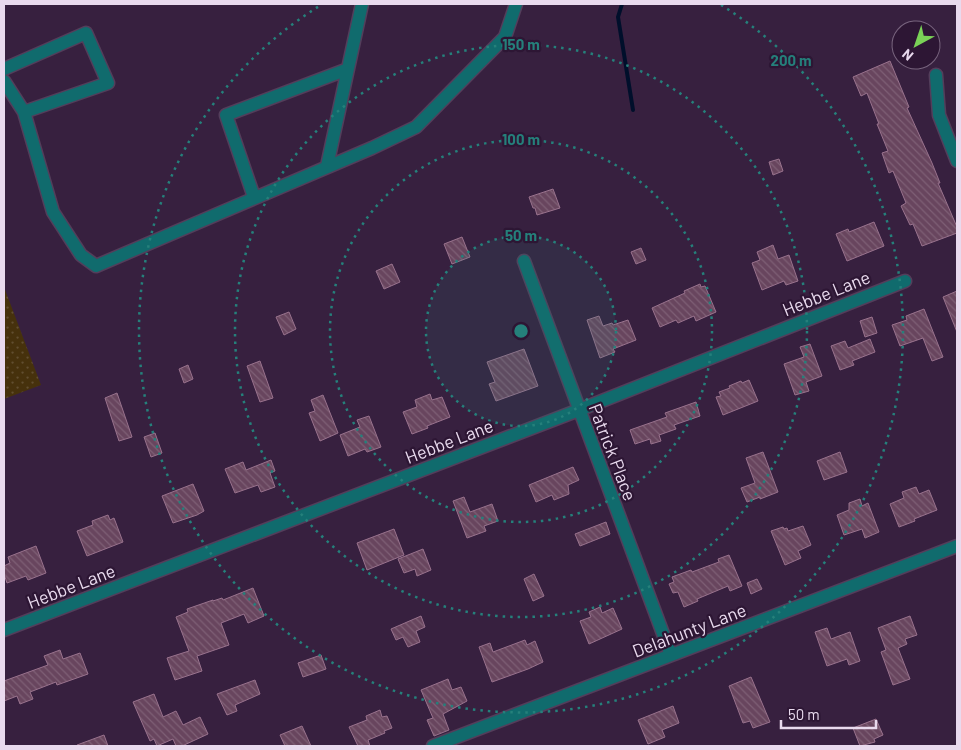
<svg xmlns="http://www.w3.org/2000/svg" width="961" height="750" font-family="Barlow,sans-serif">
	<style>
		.park { fill: url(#park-dots) }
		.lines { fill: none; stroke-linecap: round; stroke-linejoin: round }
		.stream { stroke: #000f2b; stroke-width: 4 }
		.building { fill: url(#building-back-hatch); stroke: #99728d }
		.minor-casing { stroke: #533e5b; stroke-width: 15 }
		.minor { stroke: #106b6d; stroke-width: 12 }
		.ring { fill: none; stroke: #25807b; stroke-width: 2.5; stroke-dasharray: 2.5 5 }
		.labels { text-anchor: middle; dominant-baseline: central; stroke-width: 4.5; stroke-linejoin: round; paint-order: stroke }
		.street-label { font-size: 18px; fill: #e9daee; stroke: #2d1634 }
		.centre { fill: #25807b; stroke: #2d1634; stroke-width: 2.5 }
		.ring-label { font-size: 15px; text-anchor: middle; font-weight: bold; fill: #25807b; stroke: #2d1634; stroke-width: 4.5; stroke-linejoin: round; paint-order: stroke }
	</style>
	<defs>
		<pattern id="park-dots" width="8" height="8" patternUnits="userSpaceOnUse" patternTransform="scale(1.25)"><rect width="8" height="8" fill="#46310c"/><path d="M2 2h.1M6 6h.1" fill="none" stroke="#614e30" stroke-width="1.8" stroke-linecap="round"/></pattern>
		<pattern id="building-back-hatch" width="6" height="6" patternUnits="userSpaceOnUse" patternTransform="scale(1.25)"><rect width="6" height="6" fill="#68455e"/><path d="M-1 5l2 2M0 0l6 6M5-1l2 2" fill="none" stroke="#7e5f75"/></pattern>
	</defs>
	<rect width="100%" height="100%" fill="#37203f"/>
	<!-- park -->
	<path class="park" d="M4 287 41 385 4 399Z"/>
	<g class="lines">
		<!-- stream -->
		<path class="stream" d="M622 4 618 17 633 110"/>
	</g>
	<!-- building -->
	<path class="building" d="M890 61 909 107 907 108 932 163 940 183H938L957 227V233L922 246 913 224 910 225 901 206 906 203 893 171 889 173 882 153 888 151 877 124H879L867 93 861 96 853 77Z
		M779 159 783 171 773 175 769 162Z
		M553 189 560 208 537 215 535 208H533L529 197Z
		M874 222 884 246 847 261 836 234 848 229 849 232Z
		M462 237 470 257 452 264 444 244Z
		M773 245 778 259 789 255 798 281 786 285 784 281 762 290 752 263 760 260 757 252Z
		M641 248 646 260 636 264 631 252Z
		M392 264 400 282 384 289 376 271Z
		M700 284 701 287 705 286 716 312 696 321 694 316 678 323 676 320 660 327 652 308 685 293 684 291Z
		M957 291V332L943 297Z
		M924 309 943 357 932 361 923 338 900 346 892 325 907 320 906 316Z
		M289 312 296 329 284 335 276 317Z
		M599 316 603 326 612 323 613 325 628 320 636 340 613 349 615 352 600 358 587 320Z
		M872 317 877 333 865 337 860 321Z
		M870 339 875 352 852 361 854 365 840 370 831 346 845 341 848 348Z
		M810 344 822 376 806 382 809 391 795 395 784 364 804 357 800 347Z
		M524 349 538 386 496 401 489 384 495 382 487 362Z
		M260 361 273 398 260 402 247 366Z
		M188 365 193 379 184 383 179 369Z
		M749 380 758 401 723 415 716 397 721 396 719 392 730 388 729 386 741 381 742 383Z
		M117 393 132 437 119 441 105 398Z
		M430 394 432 400 442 397 450 417 427 426 428 428 412 434 403 412 417 407 415 400Z
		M323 395 338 433 320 441 309 413 315 411 311 400Z
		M696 402 700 416 674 425 676 429 659 435 661 441 651 444 650 439 635 444 630 430 667 417 665 413Z
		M369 416 381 447 367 452 365 449 348 456 340 435 360 427 357 420Z
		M155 433 162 453 151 457 144 437Z
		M763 452 778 492 760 499V497L747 502 741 488 755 483 746 458Z
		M840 452 847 472 824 480 817 461Z
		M271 460 275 471 270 473 275 487 261 492 258 485 235 493 225 469 243 462 246 470Z
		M573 467 579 480 568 485 569 494 554 500 552 495 536 502 529 485Z
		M193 484 204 511 197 515 173 523 162 496Z
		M916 487 919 494 929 490 937 510 914 519 915 521 899 527 890 504 904 498 902 492Z
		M464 497 470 512 492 504 498 521 484 526 486 531 467 538 453 501Z
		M860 499 862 506 868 503 879 532 865 538 862 529 844 535 837 515 849 510V503Z
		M108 515 110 520 114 518 123 542 87 556 77 531 93 525 92 521Z
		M606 522 610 534 580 546 575 534Z
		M803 526 811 545 798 551 801 558 785 565 771 531 783 527 784 529 787 528 788 531Z
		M394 529 404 555 367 570 357 543Z
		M36 546 46 573 28 580 26 576 7 583 4 574V566L10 563 8 557Z
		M423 549 431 570 417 576 415 569 404 573 398 559Z
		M729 555 742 586 730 591 728 586 697 599 698 601 684 607 678 592 673 593 669 584 674 582 672 577 691 570 692 572 719 562 718 559Z
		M534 574 544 596 533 601 524 579Z
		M757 579 762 589 751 594 747 583Z
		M253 588 264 616 248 623 244 614 221 623 229 645 197 656 202 671 175 680 167 658 189 651 176 617 188 612 187 609 213 600V601L222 598 223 600Z
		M600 607 602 613 613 608 622 629 589 644 580 621 591 617 589 612Z
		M421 616 425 627 416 631 420 642 408 647 403 637 396 640 391 629Z
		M910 616 917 635 905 639 907 644 898 648 910 679 893 685 881 652 886 650 878 628Z
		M827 628 831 639 850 632 860 661 849 665 847 659 827 666 815 632Z
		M525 640 527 645 535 641 543 662 528 669 492 682 479 647 490 643 493 652Z
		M60 650 63 659 80 653 88 674 57 685 56 682 30 692 33 699 20 704 17 696 4 701V681L48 665 44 656Z
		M321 655 326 669 303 677 298 663Z
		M751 677 770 722 753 728 750 721 743 723 729 686Z
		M448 679 452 690 461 687 467 701 443 714 449 730 434 736 427 720 433 718 421 690Z
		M255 680 260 694 235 705 237 711 227 715 217 694Z
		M154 694 163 717 176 711 183 725 200 717 208 734 182 746H176L173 739 157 746 154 739 150 741 133 702Z
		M673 706 679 723 662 730 665 737 648 744 638 720Z
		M380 710 382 717 387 716 392 728 384 731 385 733 368 740 370 746H358L349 727 367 720 366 716Z
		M876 719 883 735 874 739 875 742 860 746 853 728Z
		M302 726 311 746H285L280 735Z
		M104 735 108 746H77V745Z"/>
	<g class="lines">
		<!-- minor casing -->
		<g class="minor-casing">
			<path id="minor" d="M4 69 86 33 108 83 24 112
				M936 75 939 115 957 161
				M4 81 24 112 53 212 81 255 96 266 372 148 416 127 505 37 516 4
				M327 166 362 4
				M254 197 226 115 348 69
				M524 261 671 655
				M4 630 579 410 905 281
				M433 746 957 546"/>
		</g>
		<!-- minor -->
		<use href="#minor" class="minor"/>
	</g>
	<!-- distance rings -->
	<circle cx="521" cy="331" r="95" fill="#25807b" fill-opacity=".12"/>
	<g class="ring">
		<circle cx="521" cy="331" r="95"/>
		<circle cx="521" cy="331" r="191"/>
		<circle cx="521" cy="331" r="286"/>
		<path d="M721 5A382 382 0 1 1 321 5"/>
	</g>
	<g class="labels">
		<!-- street labels -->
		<g class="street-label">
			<text transform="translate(826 293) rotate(-22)">Hebbe Lane</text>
			<text transform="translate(449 441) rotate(-21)">Hebbe Lane</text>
			<text transform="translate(613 452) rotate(69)">Patrick Place</text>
			<text transform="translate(71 586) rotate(-21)">Hebbe Lane</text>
			<text transform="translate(689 630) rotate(-21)">Delahunty Lane</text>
		</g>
	</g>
	<circle cx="521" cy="331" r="8" class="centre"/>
	<g class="ring-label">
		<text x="521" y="50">150 m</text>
		<text x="791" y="66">200 m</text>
		<text x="521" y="145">100 m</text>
		<text x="521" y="241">50 m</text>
	</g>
	<!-- border -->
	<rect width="961" height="750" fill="none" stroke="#e9daee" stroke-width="10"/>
	<!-- north arrow -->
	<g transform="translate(916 45) rotate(220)"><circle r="24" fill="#2d1634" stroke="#78647e"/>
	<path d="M0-4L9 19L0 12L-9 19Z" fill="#7ad157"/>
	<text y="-8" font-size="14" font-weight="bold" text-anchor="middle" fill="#e9daee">N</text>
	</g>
	<!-- scale -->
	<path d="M781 720v8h95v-8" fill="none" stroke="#e9daee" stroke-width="2.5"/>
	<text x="788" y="720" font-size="15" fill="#e9daee" stroke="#2d1634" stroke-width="4" paint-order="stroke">50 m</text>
</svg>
